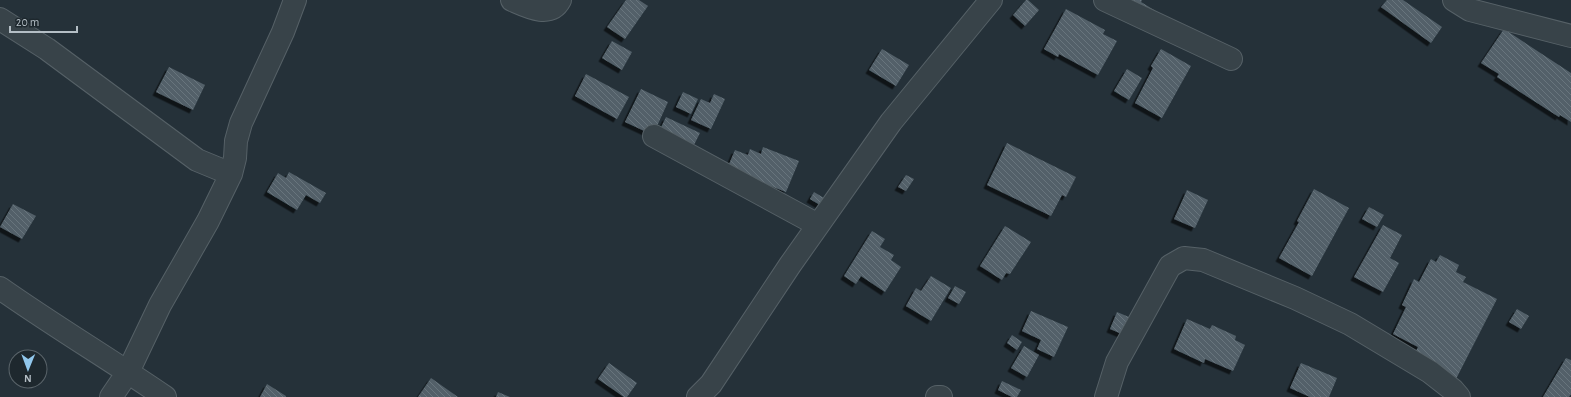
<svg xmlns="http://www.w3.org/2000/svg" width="1571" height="397" font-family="'Alegreya Sans',sans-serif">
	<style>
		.building { fill: url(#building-back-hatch); filter: url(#shadow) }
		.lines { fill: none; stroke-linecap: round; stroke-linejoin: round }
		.minor-casing { stroke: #566167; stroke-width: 24 }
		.minor { stroke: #384349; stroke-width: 22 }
	</style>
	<defs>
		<pattern id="building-back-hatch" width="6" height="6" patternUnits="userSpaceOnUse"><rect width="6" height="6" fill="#526069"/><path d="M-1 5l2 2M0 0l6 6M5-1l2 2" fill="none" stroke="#68757d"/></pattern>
		<filter id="shadow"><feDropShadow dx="-3.5" dy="3.5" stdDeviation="0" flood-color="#0009"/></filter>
	</defs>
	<rect width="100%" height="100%" fill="#253139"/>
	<!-- building -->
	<path class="building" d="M626 0H639L648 6 625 39 607 27Z
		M1026 0H1028L1039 10 1025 26 1013 15Z
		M1131 0H1142L1141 2 1154 10 1148 20 1127 7Z
		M1387 0H1403L1442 27 1431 43 1381 7Z
		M1066 9 1105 30 1103 34 1117 41 1098 75 1059 54 1058 57 1044 49Z
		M1504 29 1571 73V122L1560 115 1559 117 1497 77 1499 74 1481 63Z
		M612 41 632 52 622 70 602 58Z
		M882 49 909 65 896 86 869 70Z
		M1161 49 1191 66 1162 118 1135 103 1153 68 1151 66Z
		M169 67 205 85 193 110 156 92Z
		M1127 69 1142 78 1129 100 1114 91Z
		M586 74 629 97 617 119 575 96Z
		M641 89 668 102 653 135 625 122Z
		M683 92 698 99 691 114 676 107Z
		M714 94 725 99 711 129 691 120 701 99 710 103Z
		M666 117 700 133 688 157 655 140Z
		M1007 143 1076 177 1066 197 1062 195 1051 216 987 185Z
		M763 147 799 161 786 192 727 169 735 150 748 155 750 149 761 154Z
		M289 172 326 193 320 203 306 195 297 210 267 192 278 173 286 178Z
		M906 175 914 179 906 191 898 187Z
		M1314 189 1349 208 1312 276 1279 258 1299 222 1297 221Z
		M1187 190 1208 200 1195 228 1174 219Z
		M814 192 824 198 820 205 810 199Z
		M13 204 36 216 22 239 0 227Z
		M1369 207 1384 215 1377 227 1362 219Z
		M1383 225 1402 235 1390 258 1399 263 1383 292 1354 277Z
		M1005 226 1031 242 1010 274 1006 273 1002 280 980 266Z
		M872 231 885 239 880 247 894 255 891 260 901 267 885 292 861 276 856 284 844 276Z
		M1440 255 1459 265 1456 272 1466 277 1463 282 1497 299 1456 379 1413 358 1418 347 1393 334 1406 307 1402 305 1414 279 1419 282 1431 259 1436 262Z
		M931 276 951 288 931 321 906 306 916 288 921 291Z
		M955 286 966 292 959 304 948 298Z
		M1517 309 1529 316 1521 329 1509 322Z
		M1031 311 1068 327 1054 357 1037 349 1041 340 1022 331Z
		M1117 312 1129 317 1122 334 1110 329Z
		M1187 319 1210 329 1212 325 1236 336 1235 340 1245 345 1233 371 1205 359 1204 363 1174 349Z
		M1012 335 1022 342 1017 350 1007 343Z
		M1024 346 1039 355 1027 377 1011 368Z
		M1566 358 1571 360V394L1569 397H1543Z
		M609 363 637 383 627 397H624L598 379Z
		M1301 363 1337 378 1329 397H1310L1290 388Z
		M431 378 458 397H418Z
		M1002 381 1021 390 1017 397H1012L998 390Z
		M267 384 286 396V397H260Z
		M498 392 510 397H496Z"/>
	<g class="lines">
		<!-- minor casing -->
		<g class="minor-casing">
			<path id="minor" d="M512 0C526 6 550 19 560 0
				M1105 0 1231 59
				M1454 0 1470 10 1571 36
				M0 19 47 49 197 160 231 174
				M654 136 818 225
				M0 288C54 326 111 360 165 397
				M111 397 128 372 160 305 208 221 231 174 235 158 236 141 241 123 283 32 295 0
				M698 397 711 384 790 265 891 122 991 0
				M937 397H941
				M1106 397 1117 362 1170 266 1184 258 1203 260 1295 298 1350 324 1430 372 1453 390 1459 397"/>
		</g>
		<!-- minor -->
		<use href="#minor" class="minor"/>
	</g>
	<!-- north arrow -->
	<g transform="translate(28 369) rotate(181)"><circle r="19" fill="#1e282e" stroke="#5a646a"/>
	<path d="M0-3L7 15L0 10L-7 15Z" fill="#91c7ec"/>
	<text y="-6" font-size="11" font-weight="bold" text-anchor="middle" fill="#b4bec5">N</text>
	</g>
	<!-- scale -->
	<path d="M10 26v6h67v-6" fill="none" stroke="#b4bec5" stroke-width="2"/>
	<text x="16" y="26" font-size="12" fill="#b4bec5" stroke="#1e282e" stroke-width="3" paint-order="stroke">20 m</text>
</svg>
